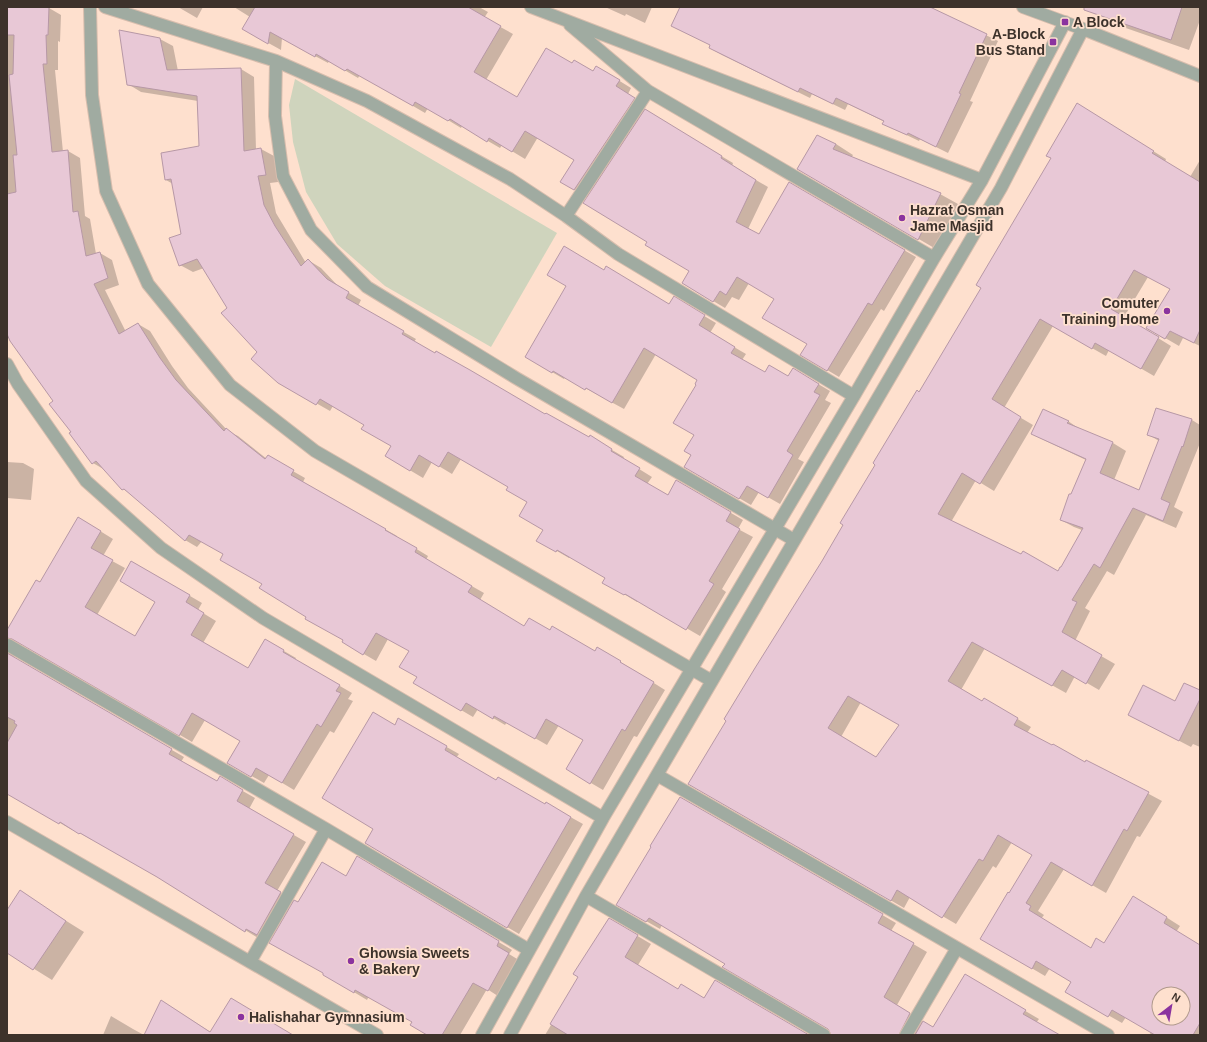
<svg xmlns="http://www.w3.org/2000/svg" width="1207" height="1042" font-family="Helvetica,sans-serif">
	<style>
		.green { fill: #cfd4bd }
		.shadow { fill: #0003; fill-rule: evenodd }
		.building { fill: #e8c8d6; stroke: #b798a6; fill-rule: evenodd }
		.lines { fill: none; stroke-linecap: round; stroke-linejoin: round }
		.minor-casing { stroke: #d7bdad; stroke-width: 14 }
		.minor { stroke: #a0aba1; stroke-width: 12 }
		.poi-dot { fill: #8a339f; stroke: #fee0ce; stroke-width: 1.5 }
		.labels { text-anchor: middle; dominant-baseline: central; stroke-width: 3.5; stroke-linejoin: round; paint-order: stroke }
		.poi-label { font-size: 14px; font-weight: bold; fill: #3d322b; stroke: #fee0ce; text-anchor: start }
	</style>
	<rect width="100%" height="100%" fill="#fee0ce"/>
	<!-- green -->
	<path class="green" d="M295 79 557 233 491 347 385 286 337 244 306 192 293 142 289 105Z"/>
	<!-- shadow -->
	<path class="shadow" d="M7 7 49 8 61 15 60 42 58 41V70H55L63 152 68 151 80 158 85 216 90 219 96 254 100 253 112 260 119 285 105 290 126 332 138 324 150 331 172 366 188 388 228 431 238 436 267 459 268 457 305 478 303 482 397 536V537L428 556 426 560 484 593 480 600 524 627 550 631 595 652 598 648 665 690 637 737 634 736 603 790 567 769 584 740 559 725 547 745 507 722 505 725 478 709 473 717 415 683 418 677 410 650 388 639 376 661 343 642 344 640 308 616 224 554 202 541 197 547 185 540 133 495 123 489 105 470 93 463 54 401 7 331Z
		M178 7H203L197 18Z
		M234 7H479L488 12 484 18 513 34 486 80 517 98 572 65 594 72 597 67 631 88 628 94 646 106 644 110 733 163 732 166 768 187 748 229 759 236 790 184 916 257 884 311 881 309 839 377 802 355 808 344 775 299 749 283 739 300 732 297 725 308 683 283 690 271 588 198 562 182 575 160 538 137 525 159 502 145 500 148 462 126 461 128 428 108 425 113 360 75 358 78 329 61 328 63 282 38 281 50 243 29 250 17Z
		M605 7H652L645 23 626 14 625 16Z
		M682 7H928L998 41 970 101 973 102 948 153 920 139 919 141 896 130 884 123 885 122 848 104 845 110 812 94 810 98 722 55 710 48 711 45 673 26Z
		M1104 7H1200V20L1189 50 1120 26 1101 15Z
		M160 39 173 46 178 71 241 69 254 77 256 150 261 149 274 156 278 182 270 183 276 213 306 263 308 260 321 268 339 287 361 300 358 306 416 339 414 342 589 439 590 437 624 457 623 459 652 477 647 484 668 496 677 481 743 520 738 529 753 537 722 589 726 592 700 636 638 600 637 602 604 582 606 578 570 557 569 558 538 540 544 530 529 502 509 487 461 459 452 474 432 462 423 478 386 456 392 445 365 425 333 406 330 411 279 382 228 308 204 268 193 272 180 265 183 235 173 184 166 180 200 147 198 101 141 92 128 84Z
		M1090 112 1166 159 1165 162 1190 177 1200 160V346L1183 338 1179 346 1148 328 1171 289 1148 277 1124 317 1171 346 1154 376 1109 350 1106 356 1053 326 1004 408 1033 425 994 491 976 480 951 522 1058 572 1062 569 1082 530 1074 527 1061 520 1086 460 1046 441 1032 434 1068 421 1081 430 1113 443 1126 451 1114 480 1139 491 1159 441 1149 435 1157 409 1192 420 1200 425V443L1174 507 1183 512 1176 528 1146 515 1114 575 1107 571 1085 608 1090 611 1075 641 1115 664 1099 690 1075 676 1066 693 985 648 961 690 983 702 984 699 1031 727 1027 733 1085 763 1087 761 1162 801 1140 837 1137 836 1106 893 1064 869 1038 911 1044 915 1041 919 1091 949 1104 944 1147 905 1180 926 1176 932 1200 946V1035H1152L1150 1034 1151 1032 1126 1017 1122 1023 1067 992 1072 982 1050 968 1045 976 982 939 1034 854 1012 842 996 868 993 866 956 924 910 897 904 908 689 784 823 562 920 393ZM861 702 901 725 877 758 841 737ZM1159 994H1183V1018H1159Z
		M836 144 853 155 851 158 940 194 958 204 936 249 798 169Z
		M604 271 670 305 674 298 716 323 710 333 746 354 742 360 765 373 788 377 793 369 830 391 825 400 831 403 798 459 804 462 780 504 759 492 751 505 685 467 692 455 699 379 656 354 624 409 565 377 564 379 526 357Z
		M7 443 8 444 7 462 23 463 34 469 31 500 7 498Z
		M79 518 113 539 103 556 125 568 97 615 135 637 156 601 132 562 202 603 198 610 216 621 203 643 248 670 265 640 296 658 295 660 352 693 348 699 353 701 334 733 330 731 294 790 269 775 264 783 229 763 242 740 205 720 192 742 25 645H17L14 649V656L17 660 184 757 181 762 217 782 220 778 255 798 249 809 306 842 277 891 299 904 370 865 512 950 509 954 522 962 501 998 487 989 460 1035H429L413 1022 369 996 367 1000 324 974 325 973 259 936 258 938 157 876 93 839 92 840 73 829 72 830 12 795 7 790V632L40 584Z
		M1200 691V747L1193 744 1191 747 1141 721Z
		M399 720 459 754 456 758 496 781 546 806 547 804 583 824 519 934 366 843 375 828 395 726Z
		M681 798 896 923 891 931 927 952 897 1005 923 1022 933 1028 978 983 1039 1019 1036 1023 1058 1035H832V1031L726 963 662 925 660 929 618 905Z
		M20 892 84 932 52 980 7 952V912Z
		M609 919 651 944 638 965 679 990 807 1035H545L580 977Z
		M162 1001 212 1033 292 1035H145Z
		M111 1016 133 1029 144 1035H103Z"/>
	<!-- building -->
	<path class="building" d="M7 7H49L48 35H46L47 64H43L52 152 68 150 73 212 78 211 86 256 100 252 108 278 94 284 119 334 138 323 160 358 176 380 224 431 226 428 265 459 268 455 294 470 291 475 386 529 385 530 417 548 415 552 472 586 468 592 524 626 529 618 550 630 552 626 595 651 597 647 621 661 620 662 654 682 625 731 622 729 590 784 566 769 583 740 546 719 535 739 494 716 493 719 466 703 461 711 413 683 417 677 399 667 409 651 376 633 363 655 342 642 343 640 305 619 306 617 259 588 262 584 220 560 223 554 189 535 185 541 124 489 122 490 96 461 92 464 69 433 71 432 49 404 53 401 10 341 7 334V194L16 192 13 155H17L9 75 13 74 14 35H7Z
		M255 7H468L501 26 474 72 517 97 546 48 572 63 574 60 593 71 596 66 620 80 616 86 635 98 574 190 560 182 574 160 525 131 512 152 489 138 487 142 450 119 448 121 415 102 413 106 347 69 345 71 316 54 315 57 270 32 268 44 242 29Z
		M680 7H930L987 34 959 93 961 94 936 147 908 133 907 135 882 124 884 121 836 98 833 104 800 88 798 92 709 48 710 45 671 26Z
		M1084 7H1182L1171 40 1084 10Z
		M119 30 160 38 167 70 241 68 244 151 261 148 266 175 258 176 264 205 275 226 301 266 308 259 327 279 349 292 346 298 404 331 402 334 435 353 436 351 470 370 545 414 546 413 589 437 590 435 612 449 611 451 640 468 635 476 668 495 676 480 731 512 726 521 740 529 709 581 714 584 686 630 625 594 624 595 602 583 605 578 557 550 556 552 536 541 543 530 519 516 527 502 506 490 508 487 448 452 439 467 419 455 410 471 385 456 391 446 361 429 364 425 320 399 316 405 278 383 251 359 257 352 221 313 227 308 197 259 179 266 169 238 181 234 171 179 165 180 161 153 199 146 197 96 127 85Z
		M1077 103 1154 151 1152 153 1200 182V330L1194 343 1170 331 1165 339 1146 328 1170 289 1134 270 1111 309 1159 337 1141 369 1095 343 1092 349 1040 319 992 399 1021 417 980 484 962 473 938 514 1021 554 1023 551 1058 571 1060 567H1061L1083 528 1060 520 1069 494H1071L1086 459 1031 434 1043 409 1069 421 1067 423 1113 442 1100 473 1139 490 1159 439 1147 435 1156 408 1192 419 1183 447 1182 446 1161 499 1170 503 1163 521 1133 508 1100 568 1094 564 1072 600 1077 602 1062 632 1102 655 1086 684 1062 670 1052 686 972 642 948 681 982 701 984 698 1018 718 1014 725 1052 745 1053 744 1085 762 1086 760 1149 792 1127 831 1124 829 1092 886 1051 862 1026 903 1031 906 1029 910 1091 948 1096 938 1104 943 1133 896 1167 917 1164 923 1200 945V1023L1193 1035H1155L1112 1010 1108 1017 1065 992 1071 982 1036 961 1032 969 980 939 1008 892 1009 893 1032 855 998 835 983 861 979 859 942 918 897 890 891 901 688 784 726 721 724 719 755 668 822 561 843 525 840 523 875 465 873 463 917 390 919 392 981 288 976 285 1051 158 1046 156ZM848 696 899 725 876 757 828 728ZM1159 994H1183V1018H1159Z
		M645 109 722 156 721 158 756 180 736 222 759 234 789 182 905 250 872 305 868 303 827 371 800 355 807 344 762 318 774 299 737 277 726 295 720 291 713 302 682 283 689 271 645 245 647 242 583 203Z
		M817 135 836 144 833 149 941 193 918 240 797 169Z
		M564 246 604 270 606 266 669 304 674 296 705 315 699 325 735 347 731 353 765 372 769 365 788 376 793 368 819 384 814 392 820 395 787 451 793 455 768 498 747 486 739 499 684 467 691 455 684 451 694 435 673 423 696 385 695 384 697 380 644 348 612 403 586 388 585 390 553 371 552 373 525 357 566 286 547 275Z
		M78 517 101 531 91 548 113 560 85 607 135 636 155 602 120 581 131 561 190 595 186 602 204 613 191 635 248 668 265 639 284 650 283 652 340 685 336 691 341 693 321 727 317 724 282 783 256 768 251 777 227 763 240 741 192 713 179 736 12 639 7 638V630L36 580 40 582Z
		M7 653 172 749 169 754 217 781 220 776 243 790 237 801 294 834 265 883 281 892 257 935 246 929 245 932 157 877 80 833 79 834 60 822 59 824 7 794V743L17 725 14 723 15 721 7 717Z
		M1184 683 1200 690V699L1179 741 1128 715 1143 685 1175 701Z
		M373 712 395 725 398 718 447 746 445 750 496 780 498 777 545 804 546 802 571 817 507 928 365 843 373 829 322 798Z
		M680 797 883 914 878 923 914 943 884 997 910 1013 899 1035H831L828 1029 722 967 725 964 649 918 646 922 616 905 651 847 650 846Z
		M357 856 499 941 497 946 509 953 488 991 473 983 442 1035H427L410 1025 412 1022 355 990 354 993 323 975V973L269 943 294 900 298 902 322 862 346 876Z
		M20 890 66 921 33 970 7 953V910Z
		M609 918 638 935 625 957 678 989 681 984 704 998 715 980 809 1035H568L550 1024 578 977 573 974Z
		M965 974 1026 1010 1023 1014 1060 1035H915L923 1021 933 1027Z
		M231 998 293 1035H144L161 1000 210 1032Z"/>
	<g class="lines">
		<!-- minor casing -->
		<g class="minor-casing">
			<path id="minor" d="M90 7 92 95 106 191 148 284 230 385 315 451 712 681
				M105 7 276 61 367 101 510 179 566 216 618 254 854 396
				M531 7 982 180
				M1023 7 1083 29 1200 76
				M570 25 648 91 934 258
				M276 61 275 116 283 176 311 230 367 287 516 378 794 540
				M566 216 648 91
				M7 364 18 384 86 481 161 548 263 618 603 818
				M8 645 326 829 529 950
				M657 775 1108 1035
				M7 822 377 1035
				M586 896 824 1035
				M250 962 326 829
				M482 1035 603 818 854 396 934 258 982 180 1065 22
				M510 1035 586 896 1001 188 1083 29
				M906 1035 957 948"/>
		</g>
		<!-- minor -->
		<use href="#minor" class="minor"/>
	</g>
	<!-- markers -->
	<g class="poi-dot">
		<rect x="1061" y="18" width="8" height="8" rx="2"/>
		<rect x="1049" y="38" width="8" height="8" rx="2"/>
		<circle cx="902" cy="218" r="4"/>
		<circle cx="1167" cy="311" r="4"/>
		<circle cx="351" cy="961" r="4"/>
		<circle cx="241" cy="1017" r="4"/>
	</g>
	<g class="labels">
		<!-- poi labels -->
		<g class="poi-label">
			<text x="1073" y="22">A Block</text>
			<text x="1045" y="34" text-anchor="end">A-Block<tspan x="1045" dy="16">Bus Stand</tspan></text>
			<text x="910" y="210">Hazrat Osman<tspan x="910" dy="16">Jame Masjid</tspan></text>
			<text x="1159" y="303" text-anchor="end">Comuter<tspan x="1159" dy="16">Training Home</tspan></text>
			<text x="359" y="953">Ghowsia Sweets<tspan x="359" dy="16">&amp; Bakery</tspan></text>
			<text x="249" y="1017">Halishahar Gymnasium</text>
		</g>
	</g>
	<!-- border -->
	<rect width="1207" height="1042" fill="none" stroke="#3d322b" stroke-width="16"/>
	<!-- north arrow -->
	<g transform="translate(1171 1006) rotate(31)"><circle r="19" fill="#fee0ce" stroke="#b19a8d"/>
	<path d="M0-3L7 15L0 10L-7 15Z" fill="#8a339f"/>
	<text y="-6" font-size="11" font-weight="bold" text-anchor="middle" fill="#3d322b">N</text>
	</g>
</svg>
